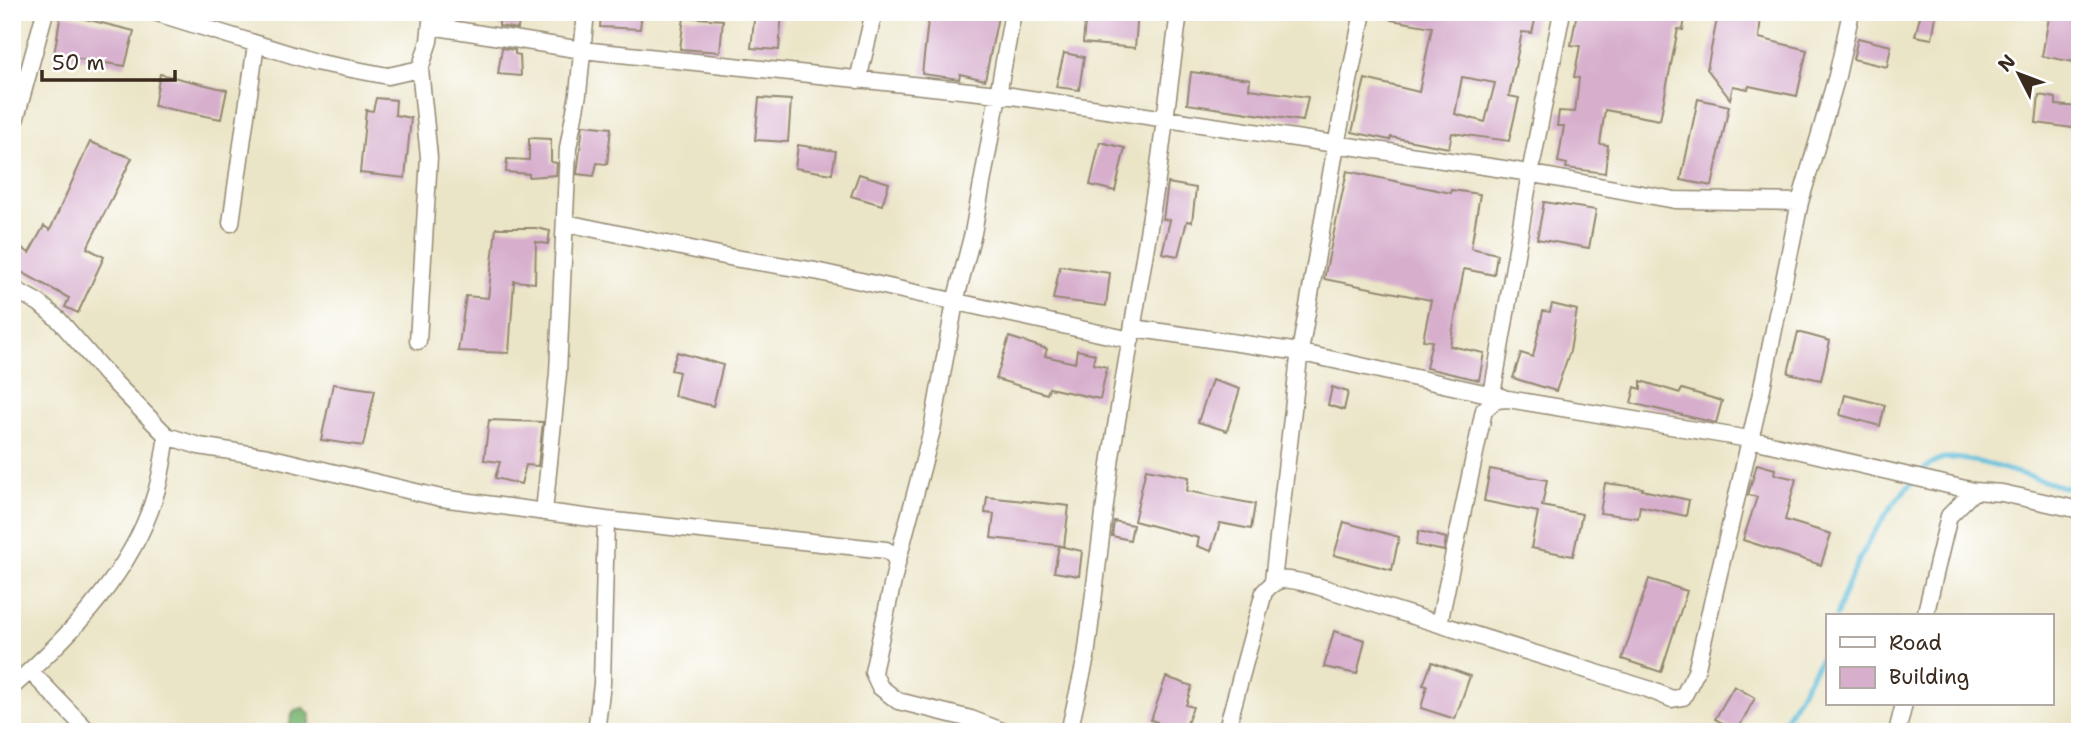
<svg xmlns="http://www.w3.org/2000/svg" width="2092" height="744" font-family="'Shantell Sans',sans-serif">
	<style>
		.forest { fill: #7cb775; stroke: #5c704a; stroke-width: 2 }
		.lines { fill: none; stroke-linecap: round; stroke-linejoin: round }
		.stream { stroke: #5bbcd9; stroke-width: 5 }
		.building { fill: #d7afcd; fill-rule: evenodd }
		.minor-casing { stroke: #938872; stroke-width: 19 }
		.minor { stroke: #fff; stroke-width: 16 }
	</style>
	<rect width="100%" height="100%" fill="#fff"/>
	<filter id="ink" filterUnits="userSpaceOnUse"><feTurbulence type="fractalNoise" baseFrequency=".0143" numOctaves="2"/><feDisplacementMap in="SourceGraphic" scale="14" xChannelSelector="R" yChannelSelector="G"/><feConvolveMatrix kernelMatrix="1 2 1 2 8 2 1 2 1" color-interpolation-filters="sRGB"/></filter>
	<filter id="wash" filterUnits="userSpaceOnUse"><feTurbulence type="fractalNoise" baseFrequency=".00686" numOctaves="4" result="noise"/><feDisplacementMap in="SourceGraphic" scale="28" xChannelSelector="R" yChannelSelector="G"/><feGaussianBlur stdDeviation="1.57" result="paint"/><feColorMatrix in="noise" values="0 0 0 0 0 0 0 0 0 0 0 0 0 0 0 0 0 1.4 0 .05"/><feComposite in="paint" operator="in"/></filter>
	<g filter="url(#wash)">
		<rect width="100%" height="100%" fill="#ebe5c7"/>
		<!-- forest -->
		<path class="forest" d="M303 708 310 714V732H288L293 712Z"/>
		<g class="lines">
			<!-- stream -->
			<path class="stream" d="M1836 616C1854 564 1877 519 1915 479 1923 470 1932 460 1945 458 1975 456 2033 479 2064 487L2077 485 2080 476
				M1778 732 1825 651 1828 641"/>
		</g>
		<g id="blocks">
			<!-- building -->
			<path class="building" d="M499 12 519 14 518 29 499 26Z
				M601 12H642L640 29 600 27Z
				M755 12H782L779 50 751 48Z
				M929 12H999L985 80 960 74 959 79 922 74Z
				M1086 12H1138L1135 48 1083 43Z
				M1392 12H1537L1532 33 1522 32 1509 96 1519 98 1509 141 1452 133 1449 148 1391 137 1390 140 1352 132 1365 79 1419 92 1432 27 1391 20ZM1462 77 1495 83 1485 122 1455 114Z
				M1577 12H1686L1683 30 1678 29 1660 120 1605 110 1600 144 1608 145 1605 173 1566 168 1567 164 1558 162 1564 126H1557L1559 111 1575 112 1579 78 1574 77 1580 46 1571 45Z
				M1728 12 1761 15 1759 38 1807 50 1797 96 1749 86 1748 89 1733 86 1730 99 1707 69 1717 19Z
				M2050 12H2080V63L2042 56Z
				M61 13 134 31 125 66 54 55Z
				M1921 13 1936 16 1932 39 1915 36Z
				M684 17 723 20 720 52 680 49Z
				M1858 38 1891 46 1887 67 1853 59Z
				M502 48 515 50V54L520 55 521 76 498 74Z
				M1064 53 1084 57 1079 90 1056 87Z
				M1191 72 1250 79 1249 89 1308 97 1303 121 1187 104Z
				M160 74 227 90 221 119 154 106Z
				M2039 95 2056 98V105L2080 107V129L2036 123Z
				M376 98 396 100 395 115 411 118 405 178 360 173 366 110 373 111Z
				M759 98 791 100 788 142 755 140Z
				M1698 99 1729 106 1712 186 1681 180Z
				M583 125 611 128 607 164 597 163 594 176 577 174Z
				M529 138 551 139V162L557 163 556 175 529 177V174L506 172 507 159 529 160Z
				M90 142 132 158 87 248 104 257 78 313 65 307 69 298 12 267V249L21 247 29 253 44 226 50 230Z
				M1100 142 1125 148 1115 191 1090 185Z
				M798 145 836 151 832 174 795 168Z
				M1347 171 1451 193V190L1480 194 1471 248 1497 254 1494 275 1464 269 1450 346 1484 353 1479 380 1426 368 1432 341 1423 340 1431 300 1324 279Z
				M859 174 889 183 882 205 851 196Z
				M1168 183 1196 188 1192 222 1187 221 1178 256 1162 253 1170 220 1163 219Z
				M1544 202 1596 210 1589 248 1537 239Z
				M496 228H536L550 231 548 244 536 242 535 283 514 281 509 353 458 351 466 296 488 298Z
				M1060 266 1110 273 1106 306 1053 299Z
				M1552 304 1577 310 1570 351 1556 391 1513 378 1521 353 1533 357 1543 311 1550 312Z
				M1798 332 1830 341 1821 380 1788 373Z
				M1009 337 1047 349 1045 356 1075 363 1077 350 1095 354 1093 364 1107 367 1100 399 1049 388 1047 394 996 379Z
				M677 352 723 365 713 406 674 396 679 372 671 370Z
				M1212 380 1240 389 1227 431 1198 422Z
				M1641 381 1680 393 1682 389 1722 401 1716 423 1631 403 1635 387 1641 389Z
				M333 384 375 390 363 446 321 440Z
				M1332 387 1348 392 1344 410 1328 405Z
				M1845 395 1885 405 1880 426 1840 415Z
				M489 420 543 422 538 466 526 465 521 484 495 478 500 462 484 460Z
				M1757 464 1775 469 1774 474 1796 479 1785 520 1831 534 1821 565 1743 540 1757 497 1748 495Z
				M1146 469 1189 477 1187 491 1255 504 1251 529 1220 523 1211 551 1197 546 1199 538 1134 521Z
				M1490 469 1547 480 1542 506 1582 514 1573 556 1531 548 1538 512 1484 501Z
				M1605 483 1643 488 1642 490 1689 500 1686 516 1640 506 1638 518 1600 513Z
				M987 497 1069 506 1064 546 991 538 994 514 985 513Z
				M1114 521 1133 525 1130 540 1112 536Z
				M1344 522 1399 537 1392 570 1334 555Z
				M1419 531 1446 538 1444 551 1416 545Z
				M1059 546 1082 551 1079 576 1054 572Z
				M1649 579 1687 591 1661 672 1622 659Z
				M1334 631 1365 640 1357 674 1324 667Z
				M1432 662 1470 676 1455 719 1421 708 1427 686 1423 685Z
				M1166 677 1192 686 1186 705 1193 707 1184 732H1154L1157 722 1151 720Z
				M1734 686 1755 698 1737 731 1715 719Z"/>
		</g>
	</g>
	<g filter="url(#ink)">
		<use href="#blocks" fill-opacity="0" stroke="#938872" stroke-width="2"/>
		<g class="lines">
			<!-- minor casing -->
			<g class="minor-casing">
				<path id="minor" d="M154 12 315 62 388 76 420 69 429 41 432 12
					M431 26 582 50 998 94 1517 171 1675 200 1800 202
					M858 80 874 12
					M12 132 45 12
					M231 223 256 44
					M566 223 734 258 815 271 1131 340
					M12 288 39 303 59 320 106 374 167 436 199 446 268 457 441 498 606 520 886 550 894 556 897 563 873 672 880 687 898 701 971 719 1005 732
					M1133 328 1293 351 1502 397
					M418 341 429 157 420 69
					M1492 395 1530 173 1562 12
					M544 512 558 373 568 148 578 94 586 12
					M897 563 932 430 955 302 973 233 1013 12
					M1273 581 1299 358 1336 145 1363 12
					M1925 616 1949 516 1974 491 2002 493 2080 510
					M1439 624 1484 410 1496 400 1508 399 1749 439 1974 491
					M30 671 89 732
					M12 687C73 633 135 569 157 489 162 471 164 453 167 436
					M596 732 602 684 606 520
					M1069 732 1086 657 1111 457 1158 173 1179 12
					M1226 732 1264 592C1280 572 1294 581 1317 586L1648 689 1672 699 1683 697 1696 672 1761 393 1800 202 1837 76 1851 12
					M1897 732 1904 704"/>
			</g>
			<!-- minor -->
			<use href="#minor" class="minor"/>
		</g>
	</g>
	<!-- margin -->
	<rect width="2092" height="744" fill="none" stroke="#fff" stroke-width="42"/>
	<!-- legend -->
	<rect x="1826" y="614" width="228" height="91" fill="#ffffff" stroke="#b1aaa5" stroke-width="2"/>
	<rect x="1840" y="637" width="35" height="10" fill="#ffffff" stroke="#b1aaa5" stroke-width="2"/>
	<text x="1889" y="650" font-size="21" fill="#3b2a1e">Road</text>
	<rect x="1840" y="667" width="35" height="21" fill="#d7afcd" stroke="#b1aaa5" stroke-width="2"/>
	<text x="1889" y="684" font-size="21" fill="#3b2a1e">Building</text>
	<!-- north arrow -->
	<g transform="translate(2019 74) rotate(312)" stroke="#ffffff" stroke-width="5" paint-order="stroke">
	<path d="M0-5L12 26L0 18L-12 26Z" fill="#3b2a1e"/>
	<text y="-10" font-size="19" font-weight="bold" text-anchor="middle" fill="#3b2a1e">N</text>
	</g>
	<!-- scale -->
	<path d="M42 70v10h133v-10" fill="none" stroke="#3b2a1e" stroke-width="3.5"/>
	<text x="52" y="70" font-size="21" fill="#3b2a1e" stroke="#ffffff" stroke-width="5" paint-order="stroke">50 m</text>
</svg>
